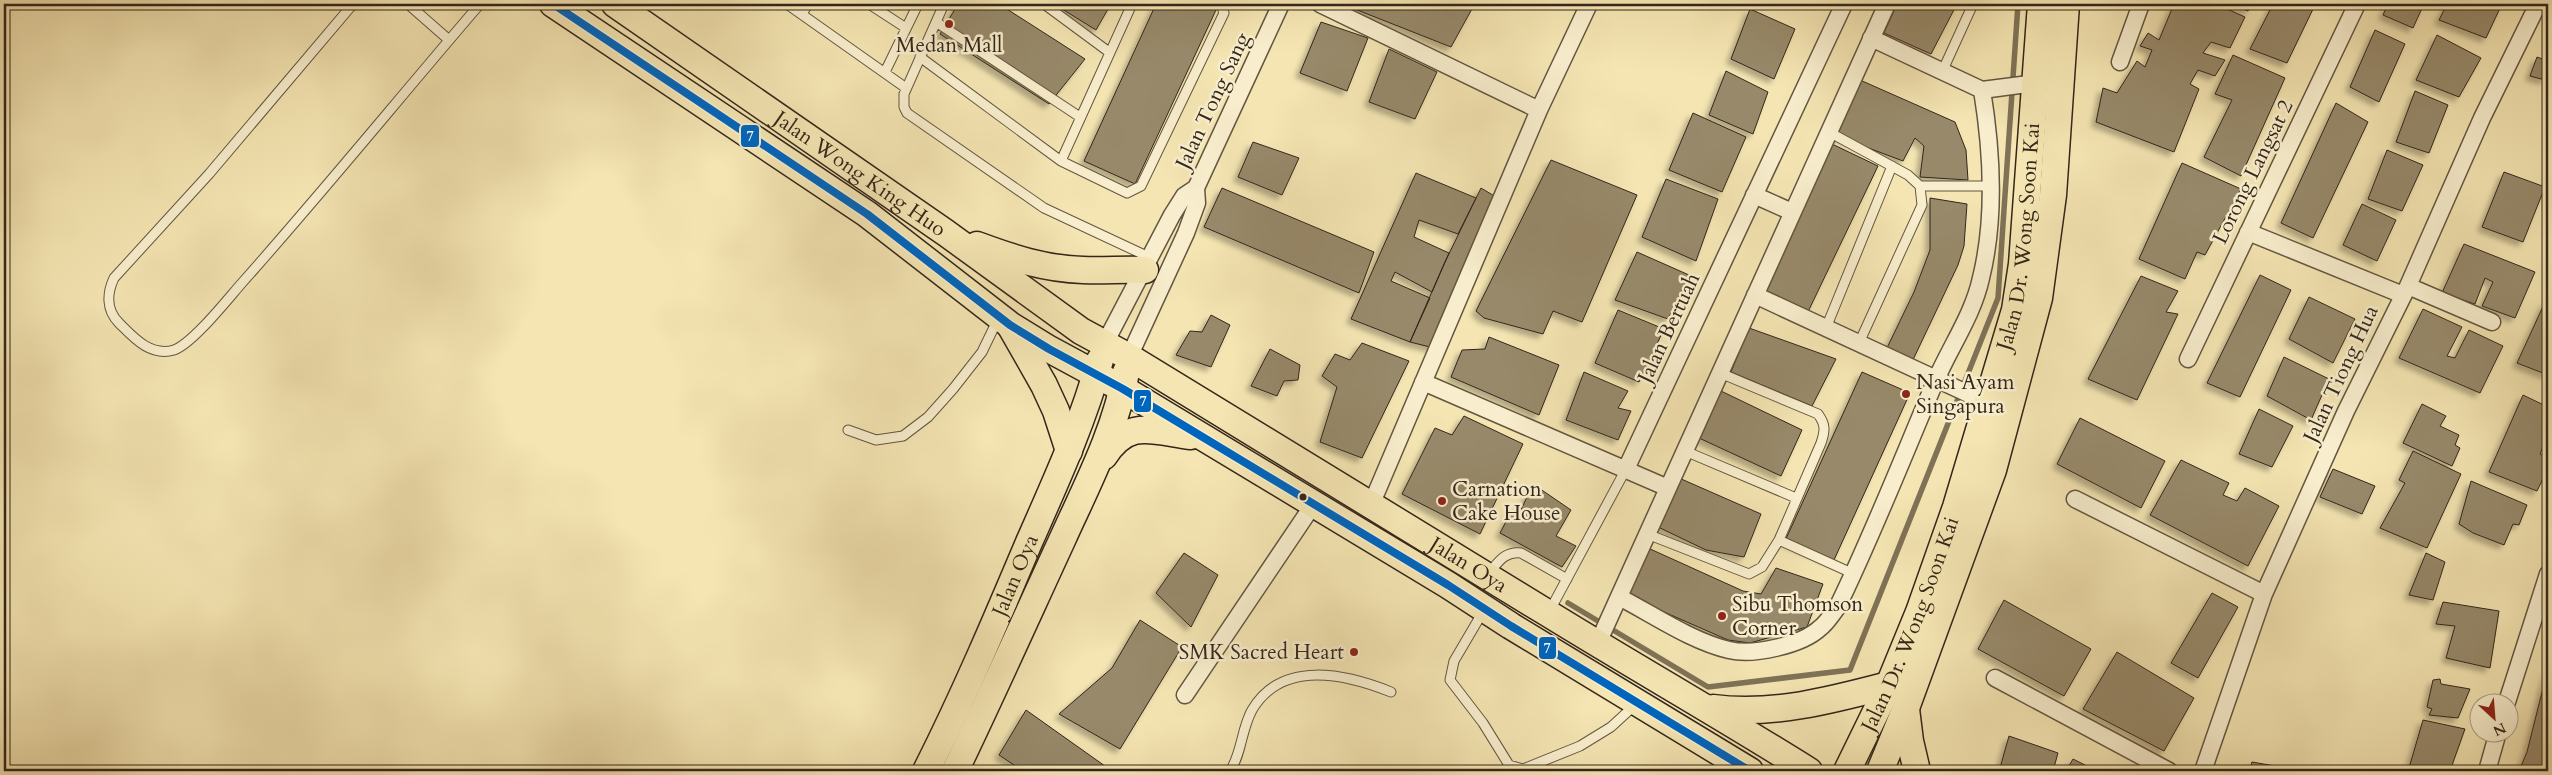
<svg xmlns="http://www.w3.org/2000/svg" width="2552" height="775" font-family="Cardo,serif">
	<style>
		.lines { fill: none; stroke-linecap: round; stroke-linejoin: round }
		.stream { stroke: #7f7257; stroke-width: 5.5 }
		.building { fill: #97896a; stroke: #33261b; filter: url(#shadow) }
		.service-casing { stroke: #635641; stroke-width: 11 }
		.minor-casing { stroke: #635641; stroke-width: 19 }
		.primary-casing { stroke: #33261b; stroke-width: 29 }
		.service { stroke: #f8eecd; stroke-width: 9 }
		.minor { stroke: #f8eecd; stroke-width: 16 }
		.primary { stroke: #f4e5b2; stroke-width: 26 }
		.bus-1-casing { stroke: #f8eecd; stroke-width: 11 }
		.bus-1 { stroke: #0065bd; stroke-width: 8 }
		.poi-dot { fill: #8f2418; stroke: #f8eecd; stroke-width: 2 }
		.bus-dot { fill: #33261b; stroke: #f8eecd; stroke-width: 2 }
		.labels { text-anchor: middle; dominant-baseline: central; stroke-width: 5; stroke-linejoin: round; paint-order: stroke }
		.poi-label { font-size: 21px; fill: #33261b; stroke: #f8eecd; text-anchor: start }
		.street-label { font-size: 21px; fill: #33261b; stroke: #f8eecd }
		.line-badge { stroke: #f8eecd; stroke-width: 2 }
		.badge-label { font-size: 14px; text-anchor: middle; font-weight: bold; fill: #fff }
	</style>
	<defs>
		<filter id="shadow"><feDropShadow dx="-4.5" dy="4.5" stdDeviation="2.5" flood-color="#0004"/></filter>
	</defs>
	<rect width="100%" height="100%" fill="#f4e5b2"/>
	<filter id="stains"><feTurbulence type="fractalNoise" baseFrequency=".004" numOctaves="4"/><feColorMatrix values="0 0 0 0 .2 0 0 0 0 .09 0 0 0 0 .02 0 0 0 .5 -.17"/></filter>
	<radialGradient id="worn" r=".72"><stop offset=".6" stop-color="#630" stop-opacity="0"/><stop offset="1" stop-color="#630" stop-opacity=".3"/></radialGradient>
	<g class="lines">
		<!-- stream -->
		<path class="stream" d="M1568 603 1708 687 1850 670 1998 298 2018 4"/>
	</g>
	<!-- building -->
	<path class="building" d="M958 4H999L1085 59 1049 104 940 34Z
		M1054 4H1111L1096 30Z
		M1156 4H1202L1216 10 1135 184 1084 161Z
		M1342 4H1465L1473 7 1451 47Z
		M1897 4H1957L1931 54 1884 33Z
		M2174 4H2216L2245 17 2230 48 2211 42 2203 53 2225 60 2215 76 2198 70 2190 84 2199 89 2174 152 2096 122 2103 88 2117 93 2137 61 2145 67 2152 50 2140 46 2148 33 2159 40Z
		M2230 4H2252L2248 11Z
		M2273 4H2303L2313 9 2287 63 2250 49Z
		M2388 4H2424L2413 28 2383 15Z
		M2447 4H2502L2486 38 2439 20Z
		M1750 9 1795 29 1774 79 1731 59Z
		M1321 22 1368 38 1347 91 1300 73Z
		M2375 30 2405 44 2379 102 2350 87Z
		M2437 35 2481 58 2459 97 2416 80Z
		M1389 49 1437 72 1415 119 1369 102Z
		M2233 55 2285 78 2241 176 2204 157 2232 100 2215 94Z
		M2537 57 2548 61V72L2545 80 2530 76Z
		M1726 71 1768 92 1753 134 1709 115Z
		M1860 80 1955 122 1966 150 1968 180 1920 177 1924 146 1915 138 1903 161 1834 135Z
		M2415 91 2448 105 2429 153 2396 142Z
		M2336 103 2368 122 2313 238 2281 223Z
		M1693 113 1746 137 1722 192 1669 170Z
		M1253 142 1299 158 1282 195 1238 177Z
		M1832 144 1878 166 1806 316 1760 294Z
		M2387 150 2423 165 2402 211 2368 199Z
		M1551 160 1637 195 1582 322 1553 311 1543 334 1484 318 1476 311Z
		M2182 163 2241 189 2205 255 2197 252 2185 279 2139 259Z
		M2504 172 2545 187 2523 242 2482 227Z
		M1416 173 1476 198 1458 234 1419 220 1414 237 1449 253 1432 292 1395 272 1391 281 1430 298 1410 342 1351 319Z
		M1666 179 1718 199 1696 261 1642 237Z
		M1222 188 1374 252 1359 293 1204 227Z
		M1481 188 1506 203 1438 349 1410 342 1444 264Z
		M1930 198 1967 204 1964 246 1958 265 1911 364 1885 352 1914 292 1930 250Z
		M2362 204 2396 220 2377 261 2343 245Z
		M2464 244 2535 272 2515 318 2482 306 2493 282 2485 278 2475 304 2442 293Z
		M1637 252 1689 275 1668 319 1615 300Z
		M2260 275 2291 290 2240 397 2207 383Z
		M2141 276 2178 291 2166 312 2178 314 2137 400 2088 379Z
		M2309 297 2355 319 2333 363 2289 339Z
		M2545 302 2548 303V375L2517 363Z
		M2423 309 2462 327 2447 356 2455 358 2469 330 2503 346 2480 393 2399 358Z
		M1618 310 1664 329 1639 382 1595 363Z
		M1211 315 1230 325 1211 367 1176 355 1190 331 1202 332Z
		M1749 328 1836 359 1812 406 1731 372Z
		M1489 337 1559 365 1539 415 1451 377 1462 350 1485 349Z
		M1362 343 1409 361 1362 458 1320 442 1337 387 1322 376 1335 354 1350 360Z
		M1270 349 1300 365 1298 380 1284 381 1277 396 1251 386Z
		M2284 357 2329 379 2311 420 2267 396Z
		M1584 372 1628 391 1618 408 1631 411 1618 440 1566 420Z
		M1862 372 1910 393 1834 560 1785 541Z
		M1721 391 1802 430 1781 476 1699 438Z
		M2523 395 2548 407V435L2540 454 2548 457V468L2537 491 2489 472Z
		M2422 404 2446 416 2440 426 2459 435 2455 445 2460 448 2452 466 2403 443Z
		M2259 409 2293 426 2272 467 2239 454Z
		M1464 416 1523 444 1480 534 1402 494 1435 428 1452 435Z
		M2080 418 2165 461 2141 508 2057 464Z
		M2413 451 2461 474 2427 548 2380 528 2405 483 2399 480Z
		M2181 460 2229 483 2223 495 2237 501 2245 488 2279 506 2248 566 2150 515Z
		M2333 469 2375 486 2362 514 2320 497Z
		M1679 478 1761 514 1744 557 1706 550 1656 526Z
		M2471 481 2527 505 2519 525 2513 524 2504 545 2473 533 2459 524Z
		M1533 484 1571 510 1556 536 1576 546 1562 567 1500 533 1512 510 1519 514Z
		M1648 548 1743 591 1761 594 1776 568 1823 584 1807 627 1750 643 1728 640 1623 594Z
		M1184 553 1218 575 1191 627 1156 593Z
		M2426 553 2445 562 2433 600 2409 595Z
		M2212 593 2238 607 2198 678 2171 663Z
		M2004 600 2091 649 2064 696 1978 649Z
		M2443 602 2499 611 2490 668 2446 658 2455 626 2436 624Z
		M1140 620 1182 647 1120 749 1059 714 1112 668Z
		M2117 652 2194 698 2164 751 2083 709Z
		M2547 672 2548 771H2519L2527 752Z
		M2440 679 2441 684 2470 689 2458 718 2429 715 2432 709 2427 707 2433 680Z
		M1026 710 1112 771H1023L999 755Z
		M2423 720 2465 729 2450 771H2418L2409 768Z
		M2009 736 2058 753 2053 771H2009L2000 768Z
		M2073 759 2097 771H2066Z
		M2252 762 2304 771H2249Z"/>
	<g class="lines">
		<!-- service casing -->
		<g class="service-casing">
			<path id="service" d="M353 4 209 174 114 278C107 293 106 310 119 323 133 337 150 357 174 350 192 344 227 300 241 284 323 192 400 97 480 4
				M408 4 449 40
				M787 4 906 88
				M869 4 906 28
				M944 4 904 94V107L907 113 1044 208 1151 258
				M1044 4 1109 52
				M802 14 808 4
				M936 22 1080 117
				M920 57 1061 161 1127 193 1141 186 1224 13 1221 4
				M885 72 918 4
				M1942 72 1973 4
				M1829 132 1908 175 1920 186 1922 205 1859 343
				M1061 161 1132 4
				M1920 186H1991
				M1826 328 1892 166
				M848 430 876 440 903 436 928 417 953 389 982 352 998 319
				M1685 451 1796 498
				M1647 534 1749 574 1762 567 1779 540 1821 443C1825 431 1826 425 1818 414L1720 373
				M1779 540 1854 574
				M1488 574C1498 563 1504 551 1521 553L1567 579
				M1484 610 1454 661 1450 680 1483 723 1509 765 1523 769 1580 746 1611 727 1636 704
				M1549 612 1626 469
				M1230 771C1242 753 1241 730 1252 710 1282 659 1346 674 1391 692"/>
		</g>
		<!-- minor casing -->
		<g class="minor-casing">
			<path id="minor" d="M1320 4 1539 110
				M1871 38 1982 90 2036 83
				M2120 62 2141 4
				M1754 195 1792 212
				M2248 232 2403 295
				M2408 286 2492 322
				M1755 295 1988 403
				M1105 343 1172 215 1184 196 1196 188
				M1129 357 1186 233 1197 203 1196 188 1281 4
				M2188 359 2357 4
				M1423 382 1668 488
				M1626 469 1844 4
				M2075 499 2264 594
				M1371 505 1539 110 1589 4
				M1619 597C1654 615 1691 641 1729 650 1753 656 1802 645 1820 628 1827 623 1832 614 1837 608 1873 534 1903 457 1935 382 1950 347 1973 315 1981 278 1996 217 1992 151 1982 90
				M1598 643 1887 4
				M1995 678 2169 771
				M1185 695 1313 505
				M2507 702 2548 574
				M2203 771 2264 594 2346 411 2408 286 2482 118 2538 4
				M2487 771 2498 732"/>
		</g>
		<!-- primary casing -->
		<g class="primary-casing">
			<g id="primary">
				<path d="M553 4 867 214 1010 325 1049 349 1123 389 1448 585 1511 626 1750 771"/>
				<path id="s1" d="M615 4 946 233 1081 331 1129 357C1269 442 1409 528 1549 614 1635 667 1723 717 1809 771"/>
				<path d="M977 245C1012 258 1045 269 1083 270 1103 271 1124 269 1145 270"/>
				<path d="M1011 327 1044 385 1056 411 1069 451"/>
				<path d="M1104 456C1129 418 1151 431 1191 436"/>
				<path d="M1713 708C1772 716 1832 700 1889 685"/>
				<path d="M1906 709 1910 741 1917 771"/>
				<path id="s2" d="M926 771C964 696 997 618 1030 540 1056 481 1083 422 1100 360"/>
				<path d="M955 771C992 694 1027 616 1063 538 1087 485 1116 430 1126 372"/>
				<path id="s3" d="M1847 771 1889 685 1919 612 1956 507 2015 310 2022 264 2041 4"/>
				<path d="M1880 771 1906 708 1993 470 2039 298 2053 195 2066 4"/>
			</g>
		</g>
		<!-- service -->
		<use href="#service" class="service"/>
		<!-- minor -->
		<use href="#minor" class="minor"/>
		<!-- primary -->
		<use href="#primary" class="primary"/>
		<!-- bus-1 casing -->
		<g class="bus-1-casing">
			<path id="bus-1" d="M553 4 867 214 1010 325 1049 349 1123 389 1448 585 1511 626 1750 771"/>
		</g>
		<!-- bus-1 -->
		<use href="#bus-1" class="bus-1"/>
	</g>
	<!-- markers -->
	<g class="poi-dot">
		<circle cx="949" cy="24" r="5"/>
		<circle cx="1906" cy="394" r="5"/>
		<circle cx="1442" cy="501" r="5"/>
		<circle cx="1722" cy="616" r="5"/>
		<circle cx="1354" cy="652" r="5"/>
	</g>
	<circle class="bus-dot" cx="1303" cy="497" r="4.5"/>
	<g class="labels">
		<!-- poi labels -->
		<g class="poi-label">
			<text x="949" y="45" text-anchor="middle">Medan Mall</text>
			<text x="1916" y="382">Nasi Ayam<tspan x="1916" dy="24">Singapura</tspan></text>
			<text x="1452" y="489">Carnation<tspan x="1452" dy="24">Cake House</tspan></text>
			<text x="1732" y="604">Sibu Thomson<tspan x="1732" dy="24">Corner</tspan></text>
			<text x="1344" y="652" text-anchor="end">SMK Sacred Heart</text>
		</g>
		<!-- street labels -->
		<g class="street-label">
			<text transform="translate(1213 101) rotate(-65)">Jalan Tong Sang</text>
			<text transform="translate(2253 172) rotate(-64)">Lorong Langsat 2</text>
			<text stroke="none"><textPath href="#s1" startOffset="298">Jalan Wong King Huo</textPath></text>
			<text stroke="none"><textPath href="#s3" startOffset="565">Jalan Dr. Wong Soon Kai</textPath></text>
			<text transform="translate(1669 328) rotate(-65)">Jalan Bertuah</text>
			<text transform="translate(2341 374) rotate(-65)">Jalan Tiong Hua</text>
			<text stroke="none"><textPath href="#s1" startOffset="1022">Jalan Oya</textPath></text>
			<text stroke="none"><textPath href="#s2" startOffset="215">Jalan Oya</textPath></text>
			<text stroke="none"><textPath href="#s3" startOffset="160">Jalan Dr. Wong Soon Kai</textPath></text>
		</g>
	</g>
	<g class="line-badge">
		<rect x="740" y="124" width="20" height="24" rx="5" fill="#0065bd"/>
		<rect x="1133" y="389" width="19" height="24" rx="5" fill="#0065bd"/>
		<rect x="1538" y="636" width="19" height="24" rx="5" fill="#0065bd"/>
	</g>
	<g class="badge-label">
		<text x="750" y="141">7</text>
		<text x="1143" y="406">7</text>
		<text x="1547" y="653">7</text>
	</g>
	<!-- margin -->
	<rect width="2552" height="775" fill="none" stroke="#f4e5b2" stroke-width="20"/>
	<rect x="5" y="5" width="2542" height="765" fill="none" stroke="#33261b" stroke-width="2.5"/>
	<rect x="10" y="10" width="2532" height="755" fill="none" stroke="#33261b"/>
	<!-- north arrow -->
	<g transform="translate(2494 718) rotate(154)"><circle r="24" fill="#f8eecd" stroke="#a99e86"/>
	<path d="M0-4L9 19L0 12L-9 19Z" fill="#8f2418"/>
	<text y="-8" font-size="14" font-weight="bold" text-anchor="middle" fill="#33261b">N</text>
	</g>
	<rect width="100%" height="100%" filter="url(#stains)"/>
	<rect width="100%" height="100%" fill="url(#worn)"/>
</svg>
